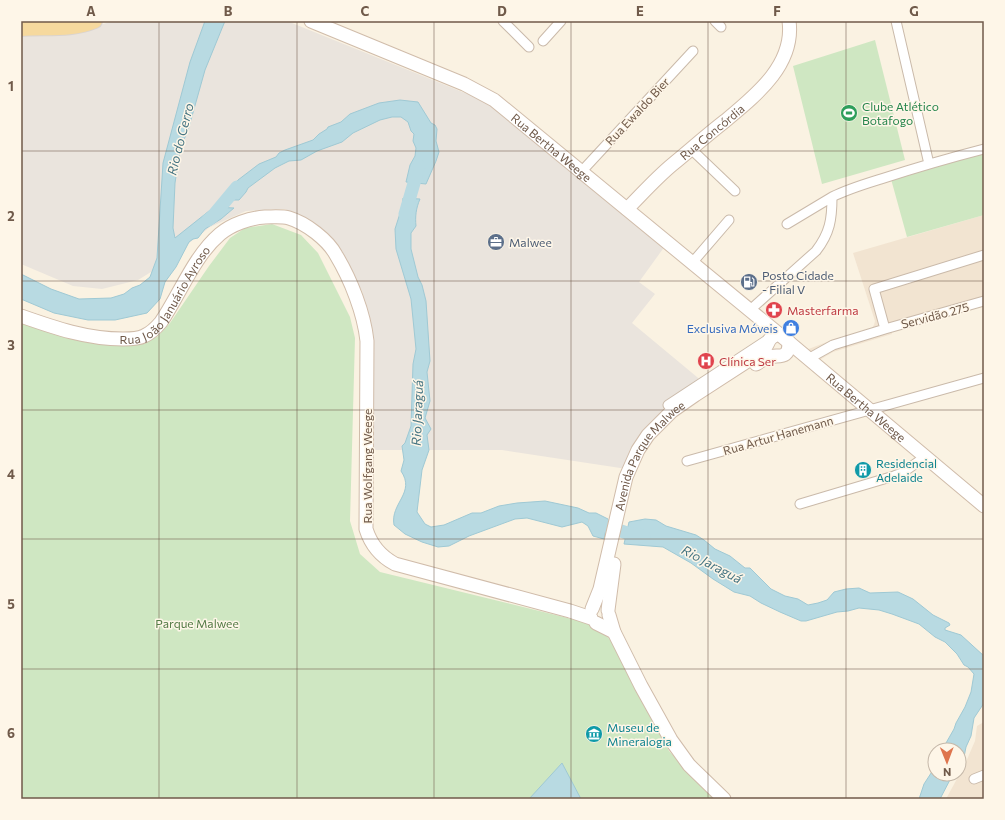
<svg xmlns="http://www.w3.org/2000/svg" width="1005" height="820" font-family="Commissioner,sans-serif">
	<style>
		.residential { fill: #f2e4d1 }
		.industrial { fill: #eae4dd }
		.green { fill: #cfe7c2 }
		.water { fill: #b8dae2; stroke: #9fc9d4 }
		.lines { fill: none; stroke-linecap: round; stroke-linejoin: round }
		.river { stroke: #b8dae2; stroke-width: 13 }
		.street-casing { stroke: #cabaaa; stroke-width: 11 }
		.secondary-casing { stroke: #d0bcaa; stroke-width: 15 }
		.primary-casing { stroke: #dad4d0; stroke-width: 16 }
		.street { stroke: #fff; stroke-width: 9 }
		.secondary { stroke: #fff; stroke-width: 13 }
		.primary { stroke: #f6d99e; stroke-width: 14 }
		.grid { fill: none; stroke: #705a4a; stroke-width: 1; stroke-opacity: 0.55 }
		.labels { text-anchor: middle; dominant-baseline: central; stroke-width: 3; stroke-linejoin: round; paint-order: stroke }
		.leisure-label { font-size: 12px; fill: #27864d; stroke: #fef6e8; text-anchor: start }
		.street-label { font-size: 12px; fill: #705a4a; stroke: #fef6e8 }
		.service-label { font-size: 12px; fill: #4e5e75; stroke: #fef6e8; text-anchor: start }
		.health-label { font-size: 12px; fill: #be3a42; stroke: #fef6e8; text-anchor: start }
		.shop-label { font-size: 12px; fill: #366cbe; stroke: #fef6e8; text-anchor: end }
		.culture-label { font-size: 12px; fill: #0d838f; stroke: #fef6e8; text-anchor: start }
		.park-label { font-size: 12px; fill: #547b46; stroke: #fef6e8 }
		.water-label { font-size: 13px; font-style: italic; fill: #467583; stroke: #fef6e8 }
		.neatline { fill: none; stroke: #705a4a; stroke-width: 1.5 }
		.grid-label { font-size: 13px; text-anchor: middle; font-weight: bold; fill: #705a4a }
	</style>
	<rect width="100%" height="100%" fill="#faf2e2"/>
	<!-- residential -->
	<path class="residential" d="M984 215V299L891 328 892 334 833 352 818 361 806 350 832 340 872 328 874 325 875 321 853 253Z
		M984 722V799H946L965 764 975 741 977 726Z"/>
	<!-- industrial -->
	<path class="industrial" d="M114 21H287L497 106 665 246 639 282 655 294 632 323 703 382 673 403 644 430 627 469 502 450H370L374 394 373 331 362 291 341 254 313 224 285 209 246 211 210 227 151 272 138 280 102 289 73 286 21 264V37L73 32Z"/>
	<!-- green -->
	<path class="green" d="M875 40 905 160 822 184 793 66Z
		M984 151V215L907 237 891 179Z
		M272 224 301 235 318 253 350 317 355 338 350 521 360 554 380 572 584 622 601 630 613 643 632 677 669 751 714 799H21V323L136 343 157 337 170 323 209 266 230 238 245 228Z"/>
	<!-- water -->
	<path class="water" d="M205 21H225L205 70 187 134 181 144 175 183 173 228 175 238 214 207 234 208 221 219 205 229 198 238 193 239 189 242 176 267 165 282 160 299 147 313 115 320H88L54 313 21 299V274L51 289 79 299 111 298 124 294 132 288 140 285 150 277 157 258 163 163 190 62Z
		M400 100 418 102 431 123 435 125 437 129 436 141 439 152 436 161 426 184 406 182 410 165 415 156 416 148 413 141 414 134 411 131 408 122 401 117H392L380 120 353 133 342 142 317 151 301 160 289 161 275 168 248 188 246 192 239 200H221L228 194 238 180 259 164 276 157 279 153 285 150 313 140 319 134 327 129 328 127 341 122 350 114 379 103Z
		M403 198 420 199C416 208 415 217 416 226L411 233V249L418 277 422 285 426 301 430 361 427 372 430 401 425 418 431 429 427 435 429 450 422 470 417 512 425 524 431 527 444 525 472 513H481L499 506 517 503 545 501 578 508 589 513H596L608 519 604 539 593 536 588 526 582 522 562 527 527 518 515 519 469 536 449 546 438 547 422 542 405 534 394 525C390 503 416 493 401 471L404 460 402 446 405 443 411 426 413 364 416 349 411 299 396 249 395 229 402 207Z
		M645 519 656 520 666 526 696 535 704 540 715 549 730 556 745 568H750L771 589 785 596 798 599 808 605 818 603 827 600 834 592 846 589 859 588 870 593 898 592 913 599 933 615 949 623 950 625 945 628V630L961 635 984 656V703L974 718 971 736 966 747 964 757 959 763V750H942L954 729 956 723 965 707 971 692 974 674 968 667 964 665 957 654 945 642 935 637 919 624 892 614 879 610 859 608 848 611 837 612 806 621H801L780 612 761 603 750 596 734 592 713 579 691 563 663 547 624 544 629 522Z
		M562 763 581 799H529Z
		M935 767V774H953L940 799H919L924 784Z"/>
	<g class="lines">
		<!-- river -->
		<path class="river" d="M405 214 419 166
			M208 220 212 217 237 187
			M603 525 627 533 644 536"/>
		<!-- street casing -->
		<g class="street-casing">
			<path id="street" d="M503 21 529 47
				M715 21 721 27
				M896 21 929 164
				M543 41 561 21
				M691 149 735 191
				M582 171 693 51
				M787 224 832 197
				M692 263 729 220
				M750 310 816 251C830 233 832 219 832 197 848 189 865 184 881 179 915 168 949 158 984 149
				M885 329 984 301
				M808 359 833 345 885 329 874 289 984 255
				M668 405 767 340
				M687 461 984 378
				M800 504 894 476 902 473 925 457
				M974 779 984 775"/>
		</g>
		<!-- secondary casing -->
		<g class="secondary-casing">
			<g id="secondary">
				<path id="s1" d="M311 21 464 84 494 100 791 344 984 506"/>
				<path id="s2" d="M627 209C642 194 656 178 673 164 690 150 707 135 725 121 755 96 795 65 789 21"/>
				<path id="s3" d="M21 316C55 328 87 339 123 339 130 339 138 339 144 336 151 333 156 328 161 322 180 294 194 256 220 234 232 224 250 218 265 217 273 217 282 216 289 218 306 223 328 240 336 255 351 280 364 313 367 341L366 529C371 545 380 556 395 564L570 611 591 618"/>
				<path d="M756 364C760 362 764 358 768 357 778 354 789 361 789 342"/>
				<path id="s4" d="M592 609 600 589 626 477 638 450 648 435 672 411 695 395 763 351C770 343 766 338 779 334"/>
				<path d="M608 610 614 564"/>
				<path d="M609 615 614 632 641 686 671 740 689 765 724 799"/>
				<path d="M596 623 614 632"/>
			</g>
		</g>
		<!-- primary casing -->
		<g class="primary-casing">
			<path id="primary" d="M21 29C45 27 72 31 95 21"/>
		</g>
		<!-- street -->
		<use href="#street" class="street"/>
		<!-- secondary -->
		<use href="#secondary" class="secondary"/>
		<!-- primary -->
		<use href="#primary" class="primary"/>
	</g>
	<!-- grid -->
	<path class="grid" d="M159 21V799M297 21V799M434 21V799M571 21V799M708 21V799M846 21V799M21 151H984M21 281H984M21 410H984M21 539H984M21 669H984"/>
	<!-- icons -->
	<defs>
		<g id="stadium-disc" transform="scale(0.9)"><circle r="9.5" fill="#2e9e5b" stroke="#fef6e8"/><path d="M0-5a6.5 5 0 1 0 0 10a6.5 5 0 1 0 0-10ZM-3.5-1.8h7v3.6h-7Z" fill="#fff"/></g>
		<g id="office-disc" transform="scale(0.9)"><circle r="9.5" fill="#5c6f8a" stroke="#fef6e8"/><path d="M-6-3h4V-5.5h4V-3h4V5H-6ZM-1-4.5V-3h2v-1.5ZM-6 0V1H6V0Z" fill="#fff"/></g>
		<g id="fuel-disc" transform="scale(0.9)"><circle r="9.5" fill="#5c6f8a" stroke="#fef6e8"/><path d="M-5.5-6h7V0h2V4h1.3V-2.5L3-4.5l.8-.8L6-3V5H2.5V1h-1V6h-7ZM-4.2-4.7v3.2H.2V-4.7Z" fill="#fff"/></g>
		<g id="pharmacy-disc" transform="scale(0.9)"><circle r="9.5" fill="#e0444e" stroke="#fef6e8"/><path d="M-2-6h4v4h4v4h-4v4h-4v-4h-4v-4h4Z" fill="#fff"/></g>
		<g id="shop-disc" transform="scale(0.9)"><circle r="9.5" fill="#3f7fe0" stroke="#fef6e8"/><path d="M-5-2.5h2.3a2.7 3.5 0 0 1 5.4 0H5L5.5 6h-11ZM-1.5-2.5h3a1.5 2.3 0 0 0-3 0Z" fill="#fff"/></g>
		<g id="hospital-disc" transform="scale(0.9)"><circle r="9.5" fill="#e0444e" stroke="#fef6e8"/><path d="M-5-5h3v3.5h4V-5h3V5h-3V1.5h-4V5h-3Z" fill="#fff"/></g>
		<g id="building-disc" transform="scale(0.9)"><circle r="9.5" fill="#0f9aa8" stroke="#fef6e8"/><path d="M-4-6H4V6H1V3H-1V6H-4ZM-2.5-4.3h1.7v1.8h-1.7ZM.8-4.3h1.7v1.8H.8ZM-2.5-1h1.7V.8h-1.7ZM.8-1h1.7V.8H.8Z" fill="#fff"/></g>
		<g id="museum-disc" transform="scale(0.9)"><circle r="9.5" fill="#0f9aa8" stroke="#fef6e8"/><path d="M0-6L6-3V-2H-6V-3ZM-5-1h2V3h-2ZM-1-1h2V3h-2ZM3-1h2V3H3ZM-6 4H6V6H-6Z" fill="#fff"/></g>
	</defs>
	<g fill-rule="evenodd">
		<use href="#stadium-disc" x="849" y="113"/>
		<use href="#office-disc" x="496" y="242"/>
		<use href="#fuel-disc" x="749" y="282"/>
		<use href="#pharmacy-disc" x="774" y="310"/>
		<use href="#shop-disc" x="791" y="328"/>
		<use href="#hospital-disc" x="706" y="361"/>
		<use href="#building-disc" x="863" y="470"/>
		<use href="#museum-disc" x="594" y="734"/>
	</g>
	<g class="labels">
		<!-- leisure labels -->
		<g class="leisure-label">
			<text x="862" y="106">Clube Atlético<tspan x="862" dy="14">Botafogo</tspan></text>
		</g>
		<!-- street labels -->
		<g class="street-label">
			<text transform="translate(637 111) rotate(-47)">Rua Ewaldo Bier</text>
			<text stroke="none"><textPath href="#s2" startOffset="115">Rua Concórdia</textPath></text>
			<text stroke="none"><textPath href="#s1" startOffset="274">Rua Bertha Weege</textPath></text>
			<text stroke="none"><textPath href="#s3" startOffset="169">Rua João Januário Ayroso</textPath></text>
			<text transform="translate(935 315) rotate(-15)">Servidão 275</text>
			<text stroke="none"><textPath href="#s1" startOffset="682">Rua Bertha Weege</textPath></text>
			<text transform="translate(778 435) rotate(-16)">Rua Artur Hanemann</text>
			<text stroke="none"><textPath href="#s4" startOffset="167">Avenida Parque Malwee</textPath></text>
			<text transform="translate(367 466) rotate(-90)">Rua Wolfgang Weege</text>
		</g>
		<!-- service labels -->
		<g class="service-label">
			<text x="509" y="242">Malwee</text>
			<text x="762" y="275">Posto Cidade<tspan x="762" dy="14">- Filial V</tspan></text>
		</g>
		<!-- health labels -->
		<g class="health-label">
			<text x="787" y="310">Masterfarma</text>
			<text x="719" y="361">Clínica Ser</text>
		</g>
		<!-- shop labels -->
		<g class="shop-label">
			<text x="778" y="328">Exclusiva Móveis</text>
		</g>
		<!-- culture labels -->
		<g class="culture-label">
			<text x="876" y="463">Residencial<tspan x="876" dy="14">Adelaide</tspan></text>
			<text x="607" y="727">Museu de<tspan x="607" dy="14">Mineralogia</tspan></text>
		</g>
		<!-- park labels -->
		<g class="park-label">
			<text x="197" y="623">Parque Malwee</text>
		</g>
		<!-- water labels -->
		<g class="water-label">
			<text transform="translate(180 139) rotate(-76)">Rio do Cerro</text>
			<text transform="translate(417 413) rotate(-88)">Rio Jaraguá</text>
			<text transform="translate(712 564) rotate(28)">Rio Jaraguá</text>
		</g>
	</g>
	<!-- border -->
	<rect width="1005" height="820" fill="none" stroke="#fef6e8" stroke-width="44"/>
	<!-- north arrow -->
	<g transform="translate(947 762) rotate(179)"><circle r="19" fill="#fef6e8" stroke="#c5b8a9"/>
	<path d="M0-3L7 15L0 10L-7 15Z" fill="#de754e"/>
	<text y="-6" font-size="11" font-weight="bold" text-anchor="middle" fill="#705a4a">N</text>
	</g>
	<rect x="22" y="22" width="961" height="776" class="neatline"/>
	<g class="grid-label">
		<text x="91" y="16">A</text>
		<text x="228" y="16">B</text>
		<text x="365" y="16">C</text>
		<text x="502" y="16">D</text>
		<text x="640" y="16">E</text>
		<text x="777" y="16">F</text>
		<text x="914" y="16">G</text>
		<text x="11" y="91">1</text>
		<text x="11" y="221">2</text>
		<text x="11" y="350">3</text>
		<text x="11" y="479">4</text>
		<text x="11" y="609">5</text>
		<text x="11" y="738">6</text>
	</g>
</svg>
